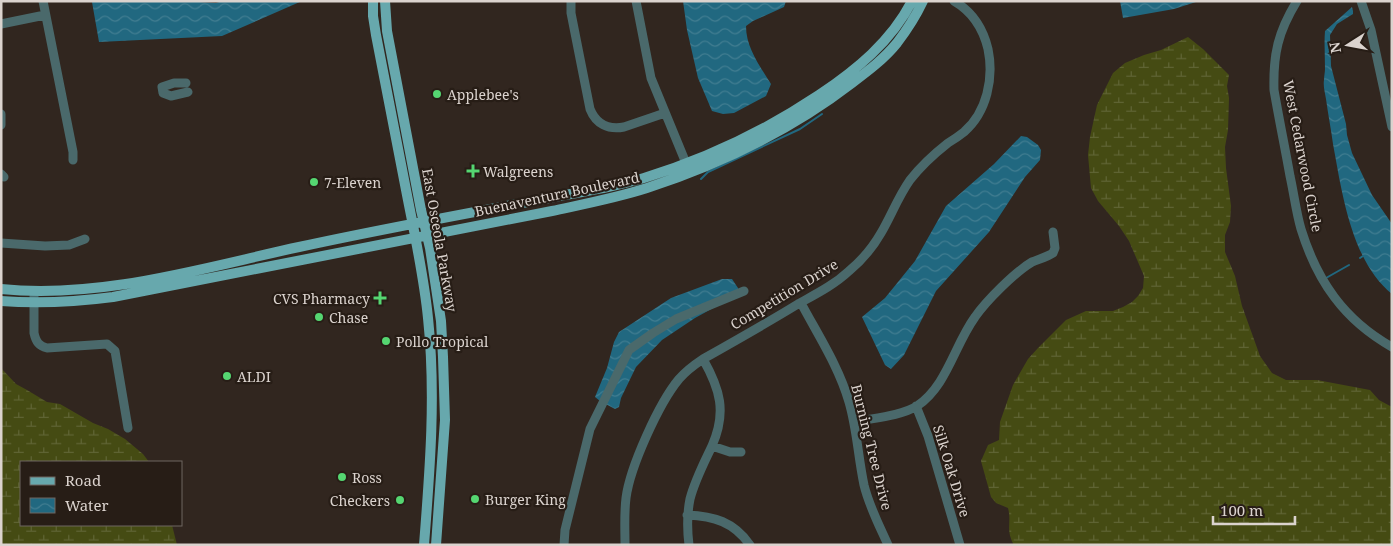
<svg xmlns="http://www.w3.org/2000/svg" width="1393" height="546" font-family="'Noto Serif',serif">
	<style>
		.wetland { fill: url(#wetland-marsh) }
		.water { fill: url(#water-waves) }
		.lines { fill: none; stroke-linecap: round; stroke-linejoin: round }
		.stream { stroke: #216880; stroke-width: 2 }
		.minor { stroke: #4a696b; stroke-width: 9 }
		.major { stroke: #67a8ad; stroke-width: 10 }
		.poi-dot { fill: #55d671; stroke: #271d16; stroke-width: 2 }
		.labels { text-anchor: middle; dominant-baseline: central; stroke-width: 4.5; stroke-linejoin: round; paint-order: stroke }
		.poi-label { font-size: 14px; fill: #dbd3ce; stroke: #271d16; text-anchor: start }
		.street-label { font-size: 14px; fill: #dbd3ce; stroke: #271d16 }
	</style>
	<defs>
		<pattern id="wetland-marsh" width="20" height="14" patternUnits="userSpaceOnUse" patternTransform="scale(1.25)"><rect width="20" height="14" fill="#454b13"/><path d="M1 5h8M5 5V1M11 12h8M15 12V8" fill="none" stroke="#5f6434"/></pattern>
		<pattern id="water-waves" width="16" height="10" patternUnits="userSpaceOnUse" patternTransform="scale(1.25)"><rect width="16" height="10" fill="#216880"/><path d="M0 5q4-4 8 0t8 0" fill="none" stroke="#417d91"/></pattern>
	</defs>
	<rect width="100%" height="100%" fill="#31261f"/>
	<!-- wetland -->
	<path class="wetland" d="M1188 37 1203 49 1229 75 1227 86 1229 98 1228 130 1225 147 1226 168 1231 206 1230 222 1225 235V252L1235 276 1242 306 1260 356 1272 373 1286 380H1317L1370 390 1379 400 1392 407V545H1014C1005 529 1012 523 1008 508L996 503 991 497 981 461 988 445 999 440 1000 422 1013 385 1028 359 1038 348 1066 320 1086 311H1113L1123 307 1132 302 1138 296 1143 288 1144 276 1129 241 1119 226 1098 201 1091 188 1088 155 1090 137 1097 105 1113 73 1125 63 1144 55 1161 50Z
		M1 368 16 384 27 390 47 402 60 404 93 423 108 429 125 439 143 454 149 462H21V525H172L177 545H1Z"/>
	<!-- water -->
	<path class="water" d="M116 1H182L216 3 223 1H302L222 36 99 42 92 2Z
		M683 1H786L784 7 753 21 746 26C746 48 760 66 771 84L766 96 734 113 723 114 712 111 698 78 687 30Z
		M1120 1H1199L1174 9 1123 18Z
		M1352 7 1353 11V14L1337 24 1330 35 1331 66 1346 124 1347 135 1352 153 1372 195 1392 224V294C1351 261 1342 192 1333 144 1331 129 1328 114 1326 99 1325 93 1323 86 1324 80 1324 76 1325 72 1325 69 1325 56 1324 43 1325 31Z
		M1021 136 1027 137 1038 145 1041 150 1040 160 1025 177 989 232 936 291 904 355 891 369 885 365 862 317 885 298 915 261 946 206 994 164Z
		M722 279H732L738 288V293L726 301 695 318 662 340 636 367 621 398 619 407 615 409 600 401 595 397 607 368 614 342 619 332 671 298Z"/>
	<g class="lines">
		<!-- stream -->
		<path class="stream" d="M701 179 708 172 800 129 822 114
			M1360 258 1363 256
			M1326 278 1349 265"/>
		<!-- minor -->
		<path class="minor" d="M43 1 73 152V160
			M571 1V13L590 109C596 124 608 130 624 127L665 113
			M636 1 651 78 688 168
			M1297 1C1278 32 1273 54 1274 90 1279 119 1285 148 1290 176 1294 194 1296 212 1301 229 1317 281 1344 320 1392 347
			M1361 1 1371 30 1392 127
			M1 24 45 15
			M186 83H174L162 87 163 93 171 96 188 92
			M1 114V125
			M1 174 4 177
			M1 243 45 246 69 245 85 239
			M34 296V333C36 342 39 346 47 348L107 344 115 351 128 428
			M801 303C818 335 839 367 849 402 857 429 858 457 864 485 869 506 879 525 888 545
			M916 406 928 436 960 545
			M854 422C873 418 901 416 917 406 947 386 954 346 975 317 986 301 1015 272 1032 262 1039 259 1047 257 1053 253L1055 248 1053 232
			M712 446 730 452H741
			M687 515C714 516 734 522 750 545
			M564 545 565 530 590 429 629 350 653 333 676 319 744 291
			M625 545C625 529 624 514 626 498 630 467 659 403 679 379 686 371 694 365 703 359 735 341 767 323 798 304 816 294 834 285 849 271 861 261 873 247 881 233 891 216 898 197 910 180 921 166 934 154 948 143 953 140 959 136 964 132 987 112 994 78 988 49 983 28 973 12 954 1
			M689 545C687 529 687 514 690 499 695 480 704 463 712 446 727 412 720 389 703 359"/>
		<!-- major -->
		<path class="major" d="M373 1V16L376 35C386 88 397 142 407 195 415 236 424 277 428 318 436 394 430 469 424 545
			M385 1 387 31 421 210 430 248 441 321 443 357 445 420 436 545
			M1 289C102 299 202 268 299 247 400 225 502 207 603 188 617 185 631 182 644 178 706 159 765 131 819 95 856 70 891 42 912 1
			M1 301C39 304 75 302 113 297L552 211C584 204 616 198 647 188 720 164 791 130 852 83 868 71 884 59 897 43 907 30 916 16 923 1"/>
	</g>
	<!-- markers -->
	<g class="poi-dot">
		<circle cx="437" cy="94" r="5"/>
		<path d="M470.5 163.5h5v5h5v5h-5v5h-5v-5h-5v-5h5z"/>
		<circle cx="314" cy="182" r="5"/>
		<path d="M377.5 290.5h5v5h5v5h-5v5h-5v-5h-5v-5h5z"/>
		<circle cx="319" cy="317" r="5"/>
		<circle cx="386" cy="341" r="5"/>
		<circle cx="227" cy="376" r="5"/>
		<circle cx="342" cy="477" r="5"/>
		<circle cx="475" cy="499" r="5"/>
		<circle cx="400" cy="500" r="5"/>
	</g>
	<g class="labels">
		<!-- poi labels -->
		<g class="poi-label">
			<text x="447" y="94">Applebee's</text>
			<text x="483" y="171">Walgreens</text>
			<text x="324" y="182">7-Eleven</text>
			<text x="370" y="298" text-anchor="end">CVS Pharmacy</text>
			<text x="329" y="317">Chase</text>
			<text x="396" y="341">Pollo Tropical</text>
			<text x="237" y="376">ALDI</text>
			<text x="352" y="477">Ross</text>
			<text x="485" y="499">Burger King</text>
			<text x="390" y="500" text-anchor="end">Checkers</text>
		</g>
		<!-- street labels -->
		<g class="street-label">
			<text transform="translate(1303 156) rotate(79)">West Cedarwood Circle</text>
			<text transform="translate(557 194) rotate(-12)">Buenaventura Boulevard</text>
			<text transform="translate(440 240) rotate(80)">East Osceola Parkway</text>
			<text transform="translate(784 294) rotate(-31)">Competition Drive</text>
			<text transform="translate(872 447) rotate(76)">Burning Tree Drive</text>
			<text transform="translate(952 471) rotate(73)">Silk Oak Drive</text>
		</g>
	</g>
	<!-- border -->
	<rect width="1393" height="546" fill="none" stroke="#dbd3ce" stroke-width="5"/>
	<!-- legend -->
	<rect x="20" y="461" width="162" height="65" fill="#271d16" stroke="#6f6660"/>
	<rect x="30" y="477" width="25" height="8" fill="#67a8ad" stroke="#6f6660"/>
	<text x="65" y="486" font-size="15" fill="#dbd3ce">Road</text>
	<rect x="30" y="498" width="25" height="15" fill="url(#water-waves)" stroke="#6f6660"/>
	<text x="65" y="511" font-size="15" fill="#dbd3ce">Water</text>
	<!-- north arrow -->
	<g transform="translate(1348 45) rotate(259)" stroke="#271d16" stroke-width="4" paint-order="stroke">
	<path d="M0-4L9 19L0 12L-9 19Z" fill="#dbd3ce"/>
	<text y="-8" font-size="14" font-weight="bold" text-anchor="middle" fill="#dbd3ce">N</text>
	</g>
	<!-- scale -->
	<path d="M1213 516v8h82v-8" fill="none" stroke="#dbd3ce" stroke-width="2.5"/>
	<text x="1220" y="516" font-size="15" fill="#dbd3ce" stroke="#271d16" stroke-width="4" paint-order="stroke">100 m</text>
</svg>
